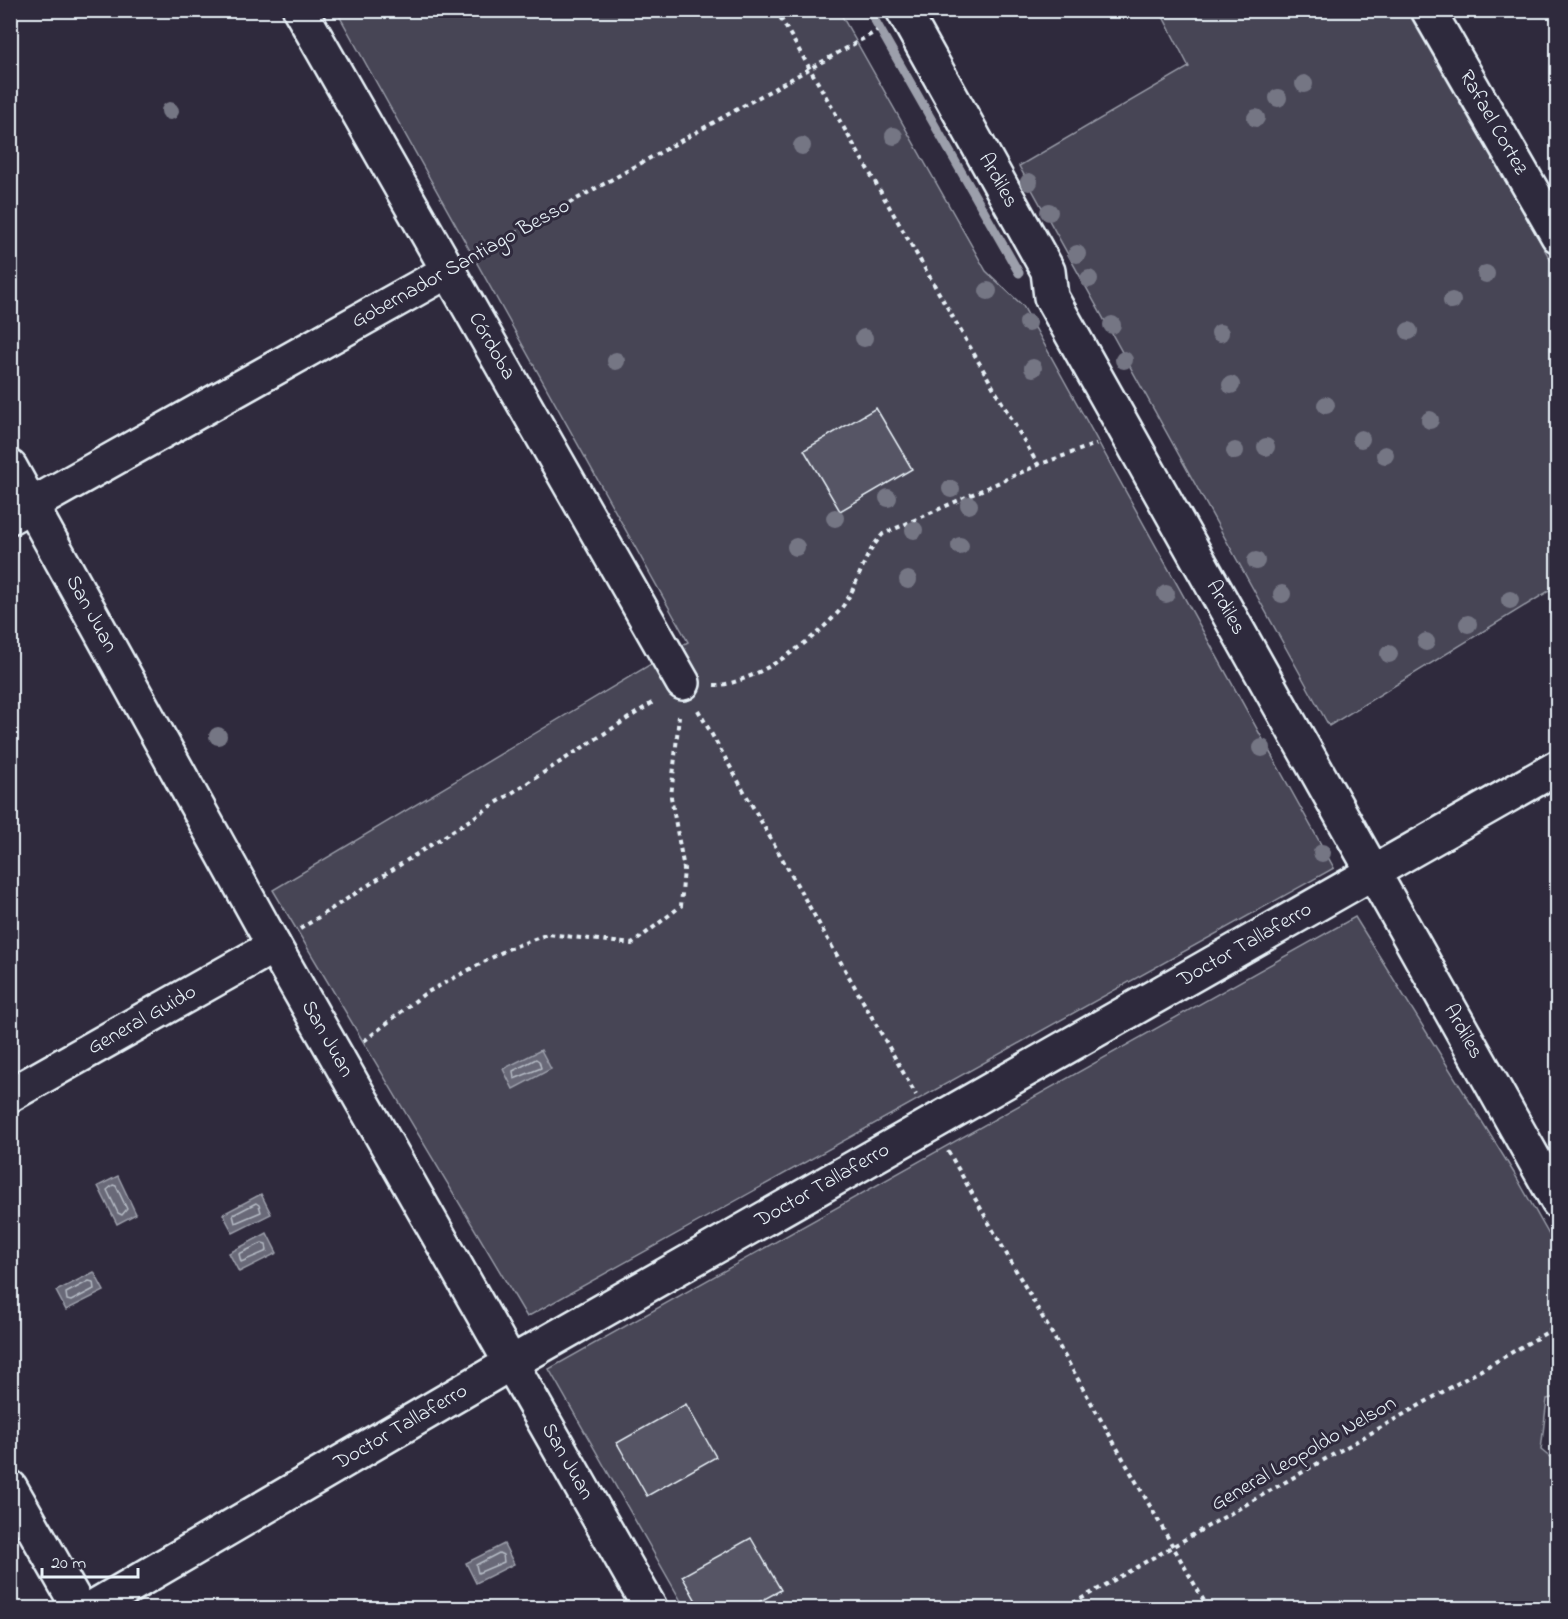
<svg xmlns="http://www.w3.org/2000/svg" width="1568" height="1619" font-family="'Indie Flower',sans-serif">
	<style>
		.green { fill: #464455; stroke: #979aa6; stroke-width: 1.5 }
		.water { fill: #696978; stroke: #9c9fab; stroke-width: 1.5 }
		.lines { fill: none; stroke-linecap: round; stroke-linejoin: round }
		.shore { stroke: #b5bbc5; stroke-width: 1.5 }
		.stream { stroke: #9c9fab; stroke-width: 9 }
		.building { fill: #575565; stroke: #e8f1f8; stroke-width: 1.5 }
		.minor-casing { stroke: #e8f1f8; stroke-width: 38 }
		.path { stroke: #e8f1f8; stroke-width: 4; stroke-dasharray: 4.5 4.5; stroke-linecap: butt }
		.minor { stroke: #2f2a3d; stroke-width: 33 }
		.tree { fill: #757684 }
		.labels { text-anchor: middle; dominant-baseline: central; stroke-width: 6; stroke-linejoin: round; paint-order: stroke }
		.street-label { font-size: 21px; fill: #e8f1f8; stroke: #2f2a3d }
	</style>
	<rect width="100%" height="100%" fill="#2f2a3d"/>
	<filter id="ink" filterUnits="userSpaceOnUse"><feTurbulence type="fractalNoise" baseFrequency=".0167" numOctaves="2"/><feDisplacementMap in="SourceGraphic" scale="12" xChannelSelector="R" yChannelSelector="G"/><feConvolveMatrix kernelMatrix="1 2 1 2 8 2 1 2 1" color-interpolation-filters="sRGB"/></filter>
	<g filter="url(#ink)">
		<!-- green -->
		<path class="green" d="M336 10 839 11 986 271 1023 306 1334 868 527 1317 273 890 688 642Z
			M1160 11H1407L1557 271V586L1329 726 1019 166 1189 67Z
			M1355 917 1514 1173 1557 1249V1397L1547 1399 1541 1450 1557 1463V1608H685L549 1369Z"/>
		<!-- water -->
		<path class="water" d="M541 1050 551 1069 513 1089 503 1069Z
			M118 1176 136 1214 117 1224 98 1186Z
			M261 1194 271 1214 233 1233 223 1214Z
			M267 1233 277 1253 239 1272 229 1253Z
			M94 1272 104 1291 66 1310 56 1291Z
			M504 1544 514 1564 476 1583 466 1563Z"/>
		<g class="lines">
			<!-- shore -->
			<path class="shore" d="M536 1059 539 1061 541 1068 514 1079 513 1071Z
				M113 1185 116 1186 127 1209 122 1215 118 1213 107 1190Z
				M256 1203 259 1205 261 1212 235 1223 233 1215Z
				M262 1243 266 1244 267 1251 241 1262 239 1254Z
				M89 1281 93 1282 94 1289 71 1301 67 1300 66 1293Z
				M499 1553 503 1555 504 1562 478 1573 476 1565Z"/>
			<!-- stream -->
			<path class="stream" d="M869 10 1019 273"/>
		</g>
		<!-- building -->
		<path class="building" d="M876 408 912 469 840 511 804 450Z
			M686 1404 716 1457 647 1496 617 1443Z
			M751 1538 781 1590 748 1608H700L682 1576Z"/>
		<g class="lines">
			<!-- minor casing -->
			<g class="minor-casing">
				<g id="minor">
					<path id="s1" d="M300 10 683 683"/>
					<path id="s2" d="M903 10 1048 271 1051 297 1558 1202"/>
					<path id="s3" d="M1428 10 1558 236"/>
					<path id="s4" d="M10 467 274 946 650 1608"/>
					<path d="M10 517 448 271"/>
					<path id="s5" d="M10 1095 274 946"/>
					<path d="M10 1487 79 1608"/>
					<path id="s6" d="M92 1608 511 1363 1558 767"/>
				</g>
			</g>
			<!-- path -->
			<path class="path" d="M776 10 1038 465
				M475 256 877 31
				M714 685C751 687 826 633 845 603 861 579 861 558 883 534L1038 465 1096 444
				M698 710 916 1095
				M300 929 655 701
				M364 1041 424 994 508 949 548 934 632 944 681 906 684 869 671 797 679 716
				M948 1151 1208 1608
				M1065 1608 1558 1326"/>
			<!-- minor -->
			<use href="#minor" class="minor"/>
		</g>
		<!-- trees -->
		<g class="tree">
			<circle cx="1304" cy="84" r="9"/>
			<circle cx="1278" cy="98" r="9"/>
			<circle cx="170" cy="111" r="9"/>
			<circle cx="1256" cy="118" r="9"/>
			<circle cx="894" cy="136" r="9"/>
			<circle cx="802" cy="146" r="9"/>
			<circle cx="1029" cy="182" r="9"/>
			<circle cx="1049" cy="212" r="9"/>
			<circle cx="1077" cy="254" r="9"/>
			<circle cx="1486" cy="274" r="9"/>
			<circle cx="1089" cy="279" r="9"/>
			<circle cx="988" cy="291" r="9"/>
			<circle cx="1452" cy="301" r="9"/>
			<circle cx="1028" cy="323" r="9"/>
			<circle cx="1112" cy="325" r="9"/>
			<circle cx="1409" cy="331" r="9"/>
			<circle cx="1220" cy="333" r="9"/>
			<circle cx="864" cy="338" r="9"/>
			<circle cx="1124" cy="360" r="9"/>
			<circle cx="616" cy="361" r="9"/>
			<circle cx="1033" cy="368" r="9"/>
			<circle cx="1231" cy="385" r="9"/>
			<circle cx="1326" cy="405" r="9"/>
			<circle cx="1430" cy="420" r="9"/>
			<circle cx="1361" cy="439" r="9"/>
			<circle cx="1266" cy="447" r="9"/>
			<circle cx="1235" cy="451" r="9"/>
			<circle cx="1385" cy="455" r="9"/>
			<circle cx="951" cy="489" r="9"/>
			<circle cx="888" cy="498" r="9"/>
			<circle cx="969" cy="505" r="9"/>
			<circle cx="835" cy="518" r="9"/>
			<circle cx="914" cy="530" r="9"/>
			<circle cx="960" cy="546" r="9"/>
			<circle cx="796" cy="547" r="9"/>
			<circle cx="1256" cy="561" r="9"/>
			<circle cx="908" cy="580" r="9"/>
			<circle cx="1166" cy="594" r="9"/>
			<circle cx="1282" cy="594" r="9"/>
			<circle cx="1510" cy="600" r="9"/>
			<circle cx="1468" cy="624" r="9"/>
			<circle cx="1426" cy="642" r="9"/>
			<circle cx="1389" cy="654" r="9"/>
			<circle cx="218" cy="736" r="9"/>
			<circle cx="1262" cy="748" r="9"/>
			<circle cx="1322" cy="853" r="9"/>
		</g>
	</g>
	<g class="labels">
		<!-- street labels -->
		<g class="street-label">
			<text stroke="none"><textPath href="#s3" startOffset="130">Rafael Cortez</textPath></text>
			<text stroke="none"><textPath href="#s2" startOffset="195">Ardiles</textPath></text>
			<text transform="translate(461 264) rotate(-29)">Gobernador Santiago Besso</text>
			<text stroke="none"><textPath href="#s1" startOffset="387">Córdoba</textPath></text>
			<text stroke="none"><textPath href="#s2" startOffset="681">Ardiles</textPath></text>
			<text stroke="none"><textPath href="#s4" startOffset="168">San Juan</textPath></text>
			<text stroke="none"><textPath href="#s6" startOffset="1330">Doctor Tallaferro</textPath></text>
			<text stroke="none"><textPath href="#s5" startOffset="152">General Guido</textPath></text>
			<text stroke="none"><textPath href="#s2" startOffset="1167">Ardiles</textPath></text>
			<text stroke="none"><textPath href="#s4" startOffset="654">San Juan</textPath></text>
			<text stroke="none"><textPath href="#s6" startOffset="844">Doctor Tallaferro</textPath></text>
			<text stroke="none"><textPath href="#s6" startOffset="358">Doctor Tallaferro</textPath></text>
			<text transform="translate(1304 1454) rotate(-30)">General Leopoldo Nelson</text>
			<text stroke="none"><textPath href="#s4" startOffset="1140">San Juan</textPath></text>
		</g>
	</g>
	<!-- margin -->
	<rect width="1568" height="1619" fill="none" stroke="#2f2a3d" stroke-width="36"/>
	<rect x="18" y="18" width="1532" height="1583" fill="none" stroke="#e8f1f8" stroke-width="2" filter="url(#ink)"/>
	<!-- scale -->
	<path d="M42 1568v9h96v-9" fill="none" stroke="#e8f1f8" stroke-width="3"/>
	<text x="51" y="1568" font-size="18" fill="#e8f1f8" stroke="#2f2a3d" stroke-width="4.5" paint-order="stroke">20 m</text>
</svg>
